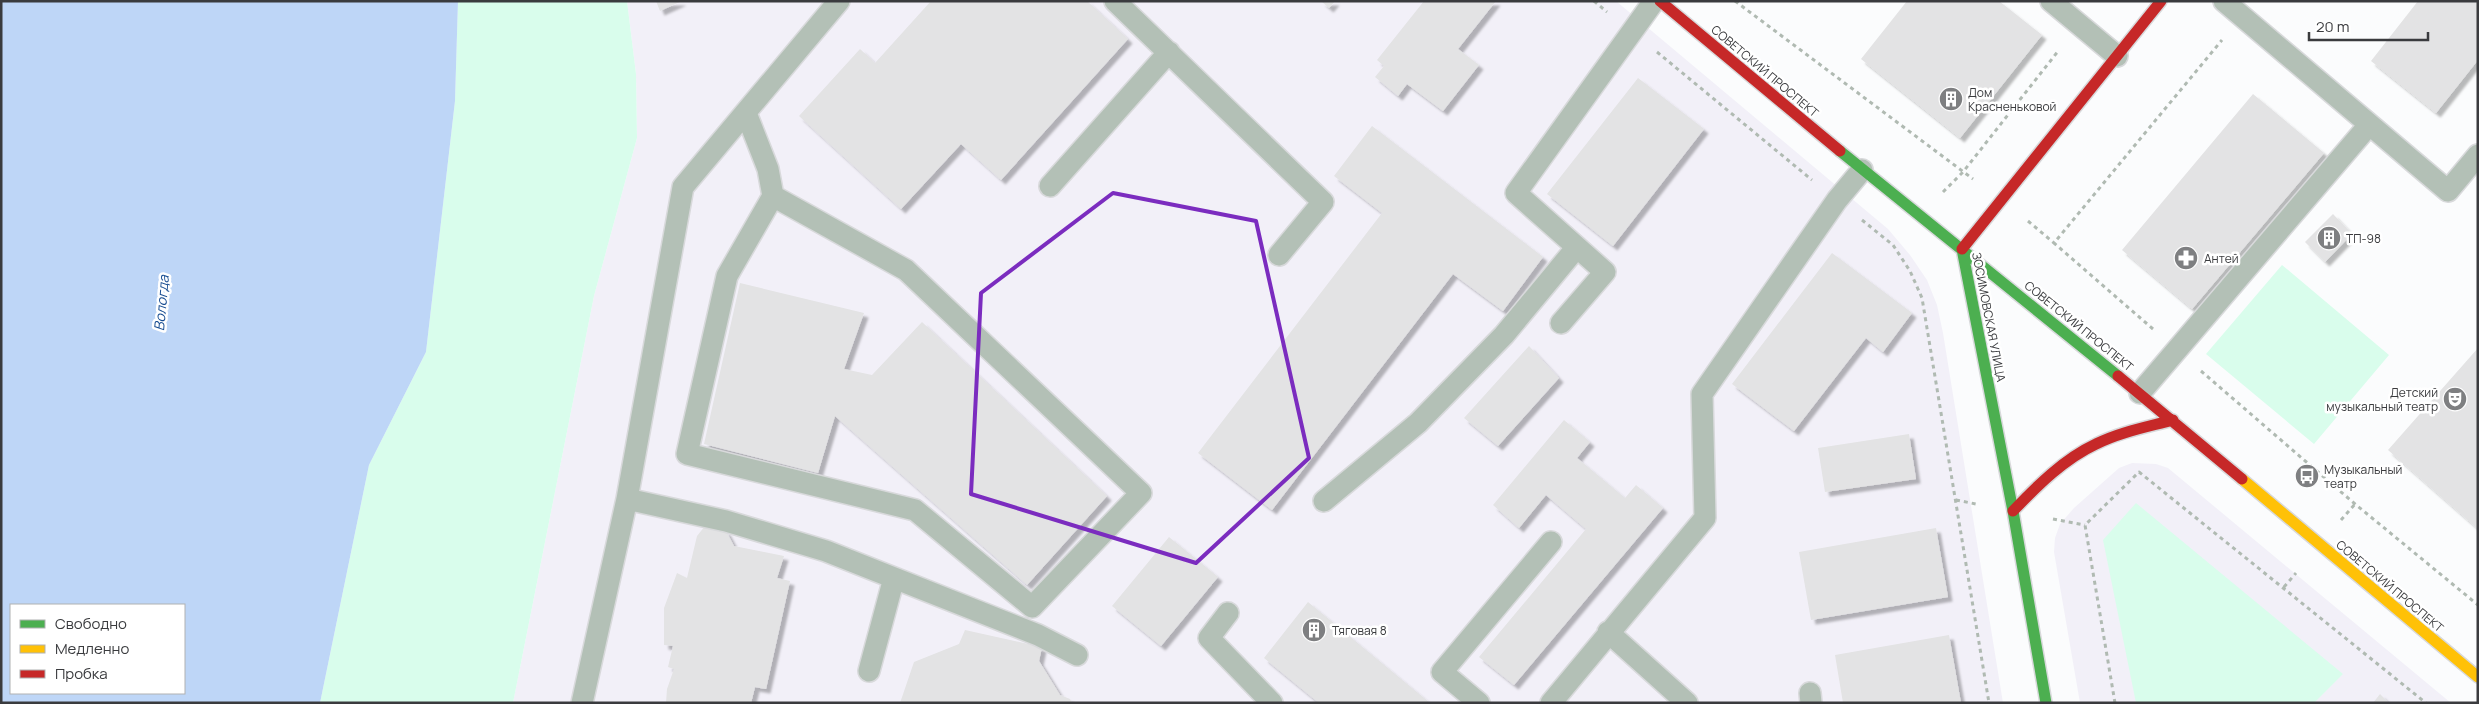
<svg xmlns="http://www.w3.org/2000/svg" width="2479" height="704" font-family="Manrope,sans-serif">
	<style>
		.commercial { fill: #f2f0f8 }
		.green { fill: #d9fdec }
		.water { fill: #bed6f7; fill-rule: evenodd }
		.building { fill: #e3e3e4; filter: url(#shadow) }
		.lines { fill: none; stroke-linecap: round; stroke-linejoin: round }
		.lane-casing { stroke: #d8d9db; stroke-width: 24 }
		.fast-casing { stroke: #d8d9db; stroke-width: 14 }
		.slow-casing { stroke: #d8d9db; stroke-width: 14 }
		.jam-casing { stroke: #d8d9db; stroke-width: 14 }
		.path { stroke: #b0bab2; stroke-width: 3; stroke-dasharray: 4 4; stroke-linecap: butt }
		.lane { stroke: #b3c0b6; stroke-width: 21 }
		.fast { stroke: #4caf50; stroke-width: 11 }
		.slow { stroke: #ffc107; stroke-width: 11 }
		.jam { stroke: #c62828; stroke-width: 11 }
		.marked { fill: none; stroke: #7b2cbf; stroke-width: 4; stroke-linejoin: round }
		.labels { text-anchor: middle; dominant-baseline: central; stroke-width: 5; stroke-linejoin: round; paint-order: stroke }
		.street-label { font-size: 12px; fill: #3a3b3e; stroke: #fff }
		.poi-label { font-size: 12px; fill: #3a3b3e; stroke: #fff; text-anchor: start }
		.water-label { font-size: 14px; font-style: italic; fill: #184d92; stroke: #fff }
	</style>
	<defs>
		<filter id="shadow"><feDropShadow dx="4.5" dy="4.5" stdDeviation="1" flood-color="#0004"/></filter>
	</defs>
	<rect width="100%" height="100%" fill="#fbfcfd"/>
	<!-- commercial -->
	<path class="commercial" d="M627 1H1616L1888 229 1910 255 1927 280 1937 305 1943 333 2003 703H513L594 296 637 138 636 74Z
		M2132 463 2156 464 2168 468 2451 703H2080L2054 552 2055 538 2060 524 2074 508 2119 468Z"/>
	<!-- green -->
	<path class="green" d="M458 1H627L636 74 637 138 594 296 513 703H320L369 465 426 352 455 101Z
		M2282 265 2389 355 2314 444 2206 354Z
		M2136 503 2343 674 2314 703H2136L2103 540Z"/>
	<!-- water -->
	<path class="water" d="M1 1H458L455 101 426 352 369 465 320 703H1ZM11 605H184V693H11Z"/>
	<!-- building -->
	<path class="building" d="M656 1H682L660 11Z
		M931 1H1087L1128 39 1001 180 961 144 901 209 799 116 860 49 875 63Z
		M1321 1H1335L1329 8Z
		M1424 1H1496L1458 49 1479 65 1443 111 1407 84 1398 96 1375 77 1384 66 1377 60Z
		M1907 1H1999L2042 35 1960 138 1861 59Z
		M2418 1H2478V60L2436 113 2371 61Z
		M1638 78 1704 129 1613 246 1547 194Z
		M2253 94 2324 153 2192 309 2122 250Z
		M1372 126 1543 257 1503 311 1453 274 1272 510 1198 453 1382 213 1334 176Z
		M2333 214 2352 234 2325 262 2305 242Z
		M1832 253 1912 313 1883 352 1866 338 1794 431 1732 384Z
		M740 283 864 313 844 369 872 375 922 322 1107 496 1027 585 835 416 818 473 704 444Z
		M1529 346 1559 378 1498 446 1464 418Z
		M2478 348V529L2388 450Z
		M1564 420 1590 442 1577 458 1625 498 1636 485 1663 508 1514 685 1479 657 1586 529 1546 495 1519 528 1493 505Z
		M1909 434 1916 479 1825 492 1818 448Z
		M705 526 726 531 734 546 784 556 777 578 790 581 766 689 755 687 751 703H666L667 689 674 669 668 667 673 646 664 645V608L677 573 687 578 697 536Z
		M1936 528 1948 597 1811 620 1799 552Z
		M1169 537 1218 577 1161 646 1112 606Z
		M1308 602 1430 703H1319L1264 658Z
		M965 630 1042 647 1039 661 1060 695 1070 699 1072 703H900L914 662 959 644Z
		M1949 635 1961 703H1843L1835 655Z
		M2380 694 2389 703H2373Z"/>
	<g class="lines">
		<!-- lane casing -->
		<g class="lane-casing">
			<path id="lane" d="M839 1 683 187 627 499 726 521 826 551 1038 635 1077 655
				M1115 1 1323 202 1279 255
				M2051 1 2117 56
				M2224 1 2448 191 2478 155
				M746 113 768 169 773 196 727 276 687 454 915 510 1032 607 1141 493 906 270 773 196
				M1050 186 1169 52
				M1561 323 1605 272 1516 193 1654 1
				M2140 393 2369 125
				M1324 501 1418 423 1504 335 1577 247
				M1228 613 1209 638 1272 703
				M1608 632 1687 703
				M869 671 894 578
				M1810 693 1811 703
				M582 703 627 499
				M1479 703 1442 672 1551 542
				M1551 703 1705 518 1702 394 1837 200 1862 170"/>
		</g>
		<!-- fast casing -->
		<g class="fast-casing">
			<path id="fast" d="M1840 151 2118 376
				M1962 249 2013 511 2046 703"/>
		</g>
		<!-- slow casing -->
		<g class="slow-casing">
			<path id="slow" d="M2242 479 2478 677"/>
		</g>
		<!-- jam casing -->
		<g class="jam-casing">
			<path id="jam" d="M1660 1 1840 151
				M1962 249 2161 1
				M2118 376 2242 479
				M2013 511C2038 485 2064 459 2096 444 2120 432 2147 427 2173 420"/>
		</g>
		<!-- path -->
		<path class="path" d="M1594 1 1607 12
			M1735 1 1973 179
			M1657 52 1812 180
			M1943 192 1963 172 2059 50
			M1862 220 1893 245 1910 271 1922 298 1989 703
			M2028 221 2054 243
			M2153 329 2054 243 2222 40
			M2201 371 2355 504 2478 605
			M1956 500 1976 504
			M2053 519 2085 525
			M2341 520 2355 504
			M2284 587 2296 573
			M2115 703 2085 525 2139 472 2426 703"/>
		<!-- lane -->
		<use href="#lane" class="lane"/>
		<!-- fast -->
		<use href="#fast" class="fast"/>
		<!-- slow -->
		<use href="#slow" class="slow"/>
		<!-- jam -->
		<use href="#jam" class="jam"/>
	</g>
	<!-- marked area -->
	<path class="marked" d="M1113 193 1256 221 1309 458 1196 563 971 494 981 293Z"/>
	<!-- icons -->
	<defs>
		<g id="building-disc" transform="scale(1.25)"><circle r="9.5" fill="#7e7f81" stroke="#fff"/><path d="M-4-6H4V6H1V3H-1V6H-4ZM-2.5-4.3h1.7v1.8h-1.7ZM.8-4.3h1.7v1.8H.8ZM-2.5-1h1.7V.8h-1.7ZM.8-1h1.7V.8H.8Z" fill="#fff"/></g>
		<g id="pharmacy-disc" transform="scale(1.25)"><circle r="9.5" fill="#7e7f81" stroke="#fff"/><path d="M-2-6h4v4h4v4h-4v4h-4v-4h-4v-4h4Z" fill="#fff"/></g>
		<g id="theatre-disc" transform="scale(1.25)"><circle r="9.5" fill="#7e7f81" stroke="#fff"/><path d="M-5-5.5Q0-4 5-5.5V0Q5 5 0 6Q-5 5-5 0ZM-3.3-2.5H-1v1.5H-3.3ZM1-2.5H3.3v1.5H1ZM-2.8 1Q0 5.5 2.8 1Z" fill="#fff"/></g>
		<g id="bus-disc" transform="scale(1.25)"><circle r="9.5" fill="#7e7f81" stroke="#fff"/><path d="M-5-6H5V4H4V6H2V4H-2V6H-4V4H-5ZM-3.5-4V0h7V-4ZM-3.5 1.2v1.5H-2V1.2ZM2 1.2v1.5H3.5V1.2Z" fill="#fff"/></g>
	</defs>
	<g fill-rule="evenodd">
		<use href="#building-disc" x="1951" y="99"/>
		<use href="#building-disc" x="2329" y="238"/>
		<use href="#pharmacy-disc" x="2186" y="258"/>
		<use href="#theatre-disc" x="2455" y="399"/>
		<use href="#bus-disc" x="2307" y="476"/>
		<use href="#building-disc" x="1314" y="630"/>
	</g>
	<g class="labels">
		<!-- street labels -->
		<g class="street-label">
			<text transform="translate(1765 71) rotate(40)">СОВЕТСКИЙ ПРОСПЕКТ</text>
			<text transform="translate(1989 317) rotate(79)">ЗОСИМОВСКАЯ УЛИЦА</text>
			<text transform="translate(2079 326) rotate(39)">СОВЕТСКИЙ ПРОСПЕКТ</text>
			<text transform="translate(2390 586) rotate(40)">СОВЕТСКИЙ ПРОСПЕКТ</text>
		</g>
		<!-- poi labels -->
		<g class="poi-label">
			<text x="1968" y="92">Дом<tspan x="1968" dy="14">Красненьковой</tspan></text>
			<text x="2346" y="238">ТП-98</text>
			<text x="2204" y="258">Антей</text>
			<text x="2438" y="392" text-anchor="end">Детский<tspan x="2438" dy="14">музыкальный театр</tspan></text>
			<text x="2324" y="469">Музыкальный<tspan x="2324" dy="14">театр</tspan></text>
			<text x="1332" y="630">Тяговая 8</text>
		</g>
		<!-- water labels -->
		<g class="water-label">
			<text transform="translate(161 303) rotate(-85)">Вологда</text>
		</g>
	</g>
	<!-- border -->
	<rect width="2479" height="704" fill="none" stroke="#3a3b3e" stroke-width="5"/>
	<!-- legend -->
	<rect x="10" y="604" width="175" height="90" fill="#ffffff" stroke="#b0b1b2"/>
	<rect x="20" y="620" width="25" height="8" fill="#4caf50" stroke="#b0b1b2"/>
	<text x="55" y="629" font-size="15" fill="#3a3b3e">Свободно</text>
	<rect x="20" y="645" width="25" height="8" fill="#ffc107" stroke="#b0b1b2"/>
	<text x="55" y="654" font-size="15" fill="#3a3b3e">Медленно</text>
	<rect x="20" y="670" width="25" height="8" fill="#c62828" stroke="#b0b1b2"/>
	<text x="55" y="679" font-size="15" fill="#3a3b3e">Пробка</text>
	<!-- scale -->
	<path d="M2309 32v8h119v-8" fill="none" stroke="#3a3b3e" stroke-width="2.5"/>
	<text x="2316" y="32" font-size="15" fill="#3a3b3e" stroke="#ffffff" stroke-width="4" paint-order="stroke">20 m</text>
</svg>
